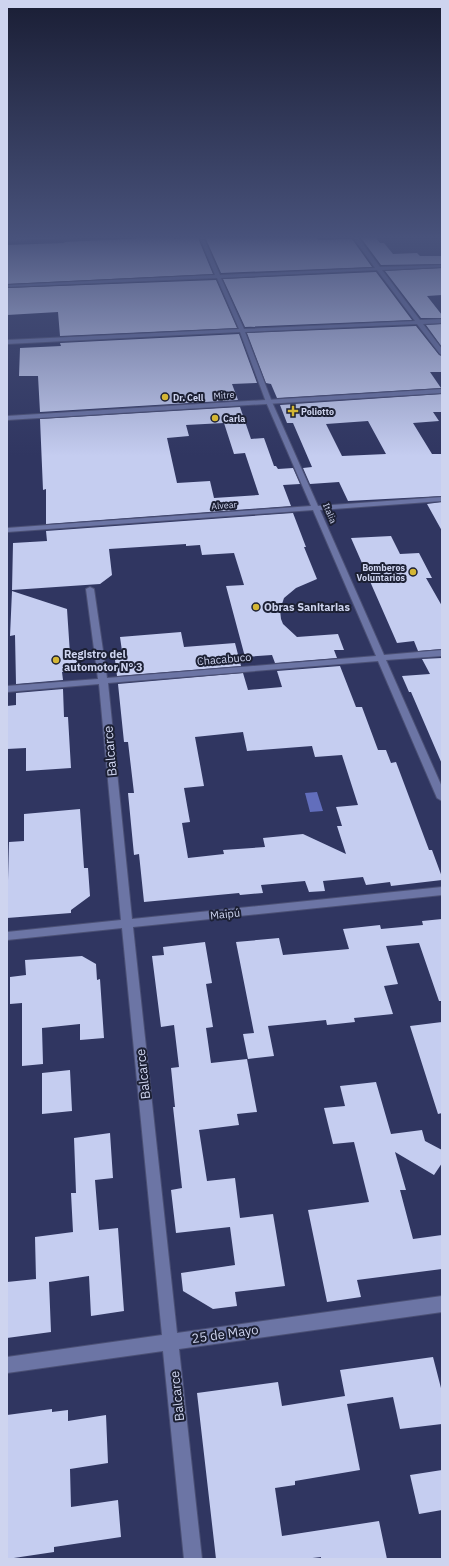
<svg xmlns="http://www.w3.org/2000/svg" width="449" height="1566" font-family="'IBM Plex Sans',sans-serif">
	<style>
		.water { fill: #626ebc }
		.building { fill: #c5cdf0; fill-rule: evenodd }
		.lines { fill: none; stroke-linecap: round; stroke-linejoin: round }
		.street-casing { stroke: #4b5075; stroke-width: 2 }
		.secondary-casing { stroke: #4b5075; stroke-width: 2 }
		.street { fill: #6c75a5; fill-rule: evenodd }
		.secondary { fill: #6c75a5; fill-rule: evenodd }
		.poi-dot { fill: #d4b635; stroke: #1c2034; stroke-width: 1.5 }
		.labels { text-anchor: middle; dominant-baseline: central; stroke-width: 4; stroke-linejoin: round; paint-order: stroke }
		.far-street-label { font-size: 9px; fill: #ced4ef; stroke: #1c2034 }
		.far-poi-label { font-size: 9px; font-weight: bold; fill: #ced4ef; stroke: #1c2034; text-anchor: start }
		.poi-label { font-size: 11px; font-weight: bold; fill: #ced4ef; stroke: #1c2034; text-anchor: start }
		.street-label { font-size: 11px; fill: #ced4ef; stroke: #1c2034 }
		.near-street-label { font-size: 13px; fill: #ced4ef; stroke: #1c2034 }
	</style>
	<rect width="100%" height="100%" fill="#303661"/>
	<!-- water -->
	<path class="water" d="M317 792 323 811 310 812 305 793Z"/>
	<!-- building -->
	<path class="building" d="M227 236H316L318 240 352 239 372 267 221 273 205 237Z
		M174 237V239L198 238 213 274 7 284V245L65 243 64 242Z
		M361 238H376L380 243H384L393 254 417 253 420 256H442V264L381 265Z
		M442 268V295L427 296 442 315V318H421L385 271Z
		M376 272 412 320 245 327 223 279Z
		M216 280 237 328 60 336 58 312 7 315V288Z
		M442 324V347L426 325Z
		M416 326 439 355 442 356V372H430L441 388 277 398 271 384 266 383 247 333Z
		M239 334 257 383 232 384 238 400 40 412 38 376H19L20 348 61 346 60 343Z
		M442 394V412H433L439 421 413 423 432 454H442V496L423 497 348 501 339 482 310 484 303 468 312 467 293 423H287L280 405ZM368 421 386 454 342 456 326 424Z
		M240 407 251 439 264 438 274 466H276L278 469 293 468 300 484 283 485 291 506 46 524V489L43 490 40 419ZM224 423 234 454 245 453 259 495 214 498 210 481 177 483 167 438 189 436 186 425Z
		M442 502V531L427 504Z
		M293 513 306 547H304L317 579 296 588 284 598 280 610 281 619 283 624 297 637 338 634 344 650H334L337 658 275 663 272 655 245 657 226 586 244 585 234 553 202 555 200 545 186 546V544L109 549 112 575 100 584 12 590 13 543 47 541 46 531Z
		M391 536 400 554 419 553 432 578H426L442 606V649L418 651 414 641 397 643 351 538Z
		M12 591 67 609 70 654 76 653 78 671 62 672 63 680 16 684 15 635 10 636Z
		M181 632 184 647 235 643 241 666 117 676 114 652 122 651 120 637Z
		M442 658V764L411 692H409L402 676 430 674 422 659Z
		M340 666 356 707H362L378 750H386L391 763 396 762 429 850H432L442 877V880L391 886 390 882 366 885 363 877 323 881 325 891 309 892 305 881 261 885 263 893 240 895 239 893 144 902 139 854 134 855 128 793H134L128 742H124L118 684 243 673 248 690 282 687 277 671ZM243 732 247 751 312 746 315 757 342 755 358 805 336 807 342 826H337L346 854 303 834 263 838 265 847 223 850 224 854 188 858 182 823 190 822 184 788 204 786 195 737Z
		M63 689 64 717H68L71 768 26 771V748L7 749V706L16 705V693Z
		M80 809 84 868H88L90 896 71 910V913L7 918 9 842 24 841V814Z
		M442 919V1001H439L419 943 386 946 398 984 384 986 393 1014 354 1018 355 1022 327 1025 326 1020 268 1026 274 1056 248 1059 243 1034 254 1033 236 942 279 938 283 955 349 949 343 929 380 925 381 929 423 925 422 921Z
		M205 942 212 983 206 984 213 1027 206 1028 211 1063 247 1059 257 1112 237 1114 239 1125 199 1130 207 1181 235 1178 240 1218 273 1214 285 1286 235 1292 237 1306 213 1309 183 1291 181 1273 235 1265 230 1227 176 1233 171 1190 182 1188 173 1107H175L171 1068 179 1067 174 1025 161 1027 152 956 164 955 163 947Z
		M82 956 96 964 97 980 100 979 104 1038 80 1040V1024L42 1028 43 1064 22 1066V1003L10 1004V977L26 975 25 960Z
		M442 1022V1113L438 1114 410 1026Z
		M70 1070 72 1111 42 1114V1073Z
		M376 1082 391 1134 422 1130 425 1141 442 1150V1163L434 1175 395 1152 406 1190H400L413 1239 442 1235V1269L357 1280 361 1297 327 1302 308 1210 369 1202 354 1142 333 1144 324 1108 345 1106 340 1086Z
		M110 1133 113 1178 95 1180 99 1230 118 1228 124 1311 91 1316 89 1276 49 1282 51 1332 7 1338V1282L36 1279 35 1237 73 1232 71 1193H76L74 1138Z
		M433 1357 442 1392V1424L400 1429 393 1397 347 1404 360 1470 295 1481V1485L275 1488 282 1536 379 1521 387 1559H321V1557L304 1559H216L197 1393 278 1382 282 1406 345 1396 340 1370Z
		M52 1409V1412L68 1410V1421L106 1415 108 1463 70 1469 71 1507 118 1500 121 1537 54 1547V1552L7 1559V1415Z
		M442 1470V1510L419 1514 410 1475Z"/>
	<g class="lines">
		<!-- street casing -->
		<g class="street-casing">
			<path id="street" d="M58 236H102L7 241V239Z
				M199 236H203L220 275 375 268 352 236H357L380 267 442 265V267L382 270 420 320 442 319V323L423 324 442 349V355L440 354 417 324 245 332 272 402 318 506 442 497V501L320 510 384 655 442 650V656L386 660 442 787V801L437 798 378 661 108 683 132 919 442 887V895L133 927 177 1333 442 1296V1312L179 1349 202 1559H184L163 1351 7 1373V1357L162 1335 122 928 7 940V932L121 920 99 684 7 692V686L98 679 86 589 90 587 94 589 107 678 376 656 313 510 7 532V528L311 506 266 402 240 332 7 344V340L239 329 217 278 7 287V285L215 275ZM377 270 415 321 244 329 221 278Z"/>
		</g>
		<!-- secondary casing -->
		<g class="secondary-casing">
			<path id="secondary" d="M442 389V393L7 420V416Z"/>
		</g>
		<!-- street -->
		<use href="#street" class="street"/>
		<!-- secondary -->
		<use href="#secondary" class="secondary"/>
	</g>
	<!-- sky -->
	<linearGradient id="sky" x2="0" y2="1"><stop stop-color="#1a1e35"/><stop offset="0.52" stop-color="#48527b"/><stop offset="1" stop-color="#48527b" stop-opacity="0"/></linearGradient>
	<rect width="449" height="456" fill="url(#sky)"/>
	<!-- markers -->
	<g class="poi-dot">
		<circle cx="165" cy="397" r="4"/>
		<path d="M291 405h4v4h4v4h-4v4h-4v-4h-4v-4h4z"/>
		<circle cx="215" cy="418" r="4"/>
		<circle cx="413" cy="572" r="4"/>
		<circle cx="256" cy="607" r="4"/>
		<circle cx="56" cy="660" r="4"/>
	</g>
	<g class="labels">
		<!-- far-street labels -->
		<g class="far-street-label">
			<text transform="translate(224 395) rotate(-4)">Mitre</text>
			<text transform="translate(224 505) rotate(-4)">Alvear</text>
			<text transform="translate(330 513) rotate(67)">Italia</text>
		</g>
		<!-- far-poi labels -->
		<g class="far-poi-label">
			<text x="173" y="397">Dr. Cell</text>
			<text x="301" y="411">Poliotto</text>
			<text x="223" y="418">Carla</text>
			<text x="405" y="567" text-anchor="end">Bomberos<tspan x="405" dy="10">Voluntarios</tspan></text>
		</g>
		<!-- poi labels -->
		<g class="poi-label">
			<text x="264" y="607">Obras Sanitarias</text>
			<text x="64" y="654">Registro del<tspan x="64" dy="13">automotor Nº 3</tspan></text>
		</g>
		<!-- street labels -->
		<g class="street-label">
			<text transform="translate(224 659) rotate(-5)">Chacabuco</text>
			<text transform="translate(225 914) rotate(-6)">Maipú</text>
		</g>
		<!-- near-street labels -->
		<g class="near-street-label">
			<text transform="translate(110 751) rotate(-95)">Balcarce</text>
			<text transform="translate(143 1074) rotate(-96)">Balcarce</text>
			<text transform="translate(225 1334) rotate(-8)">25 de Mayo</text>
			<text transform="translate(177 1396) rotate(-96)">Balcarce</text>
		</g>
	</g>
	<!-- border -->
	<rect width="449" height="1566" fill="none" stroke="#ced4ef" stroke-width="16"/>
</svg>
